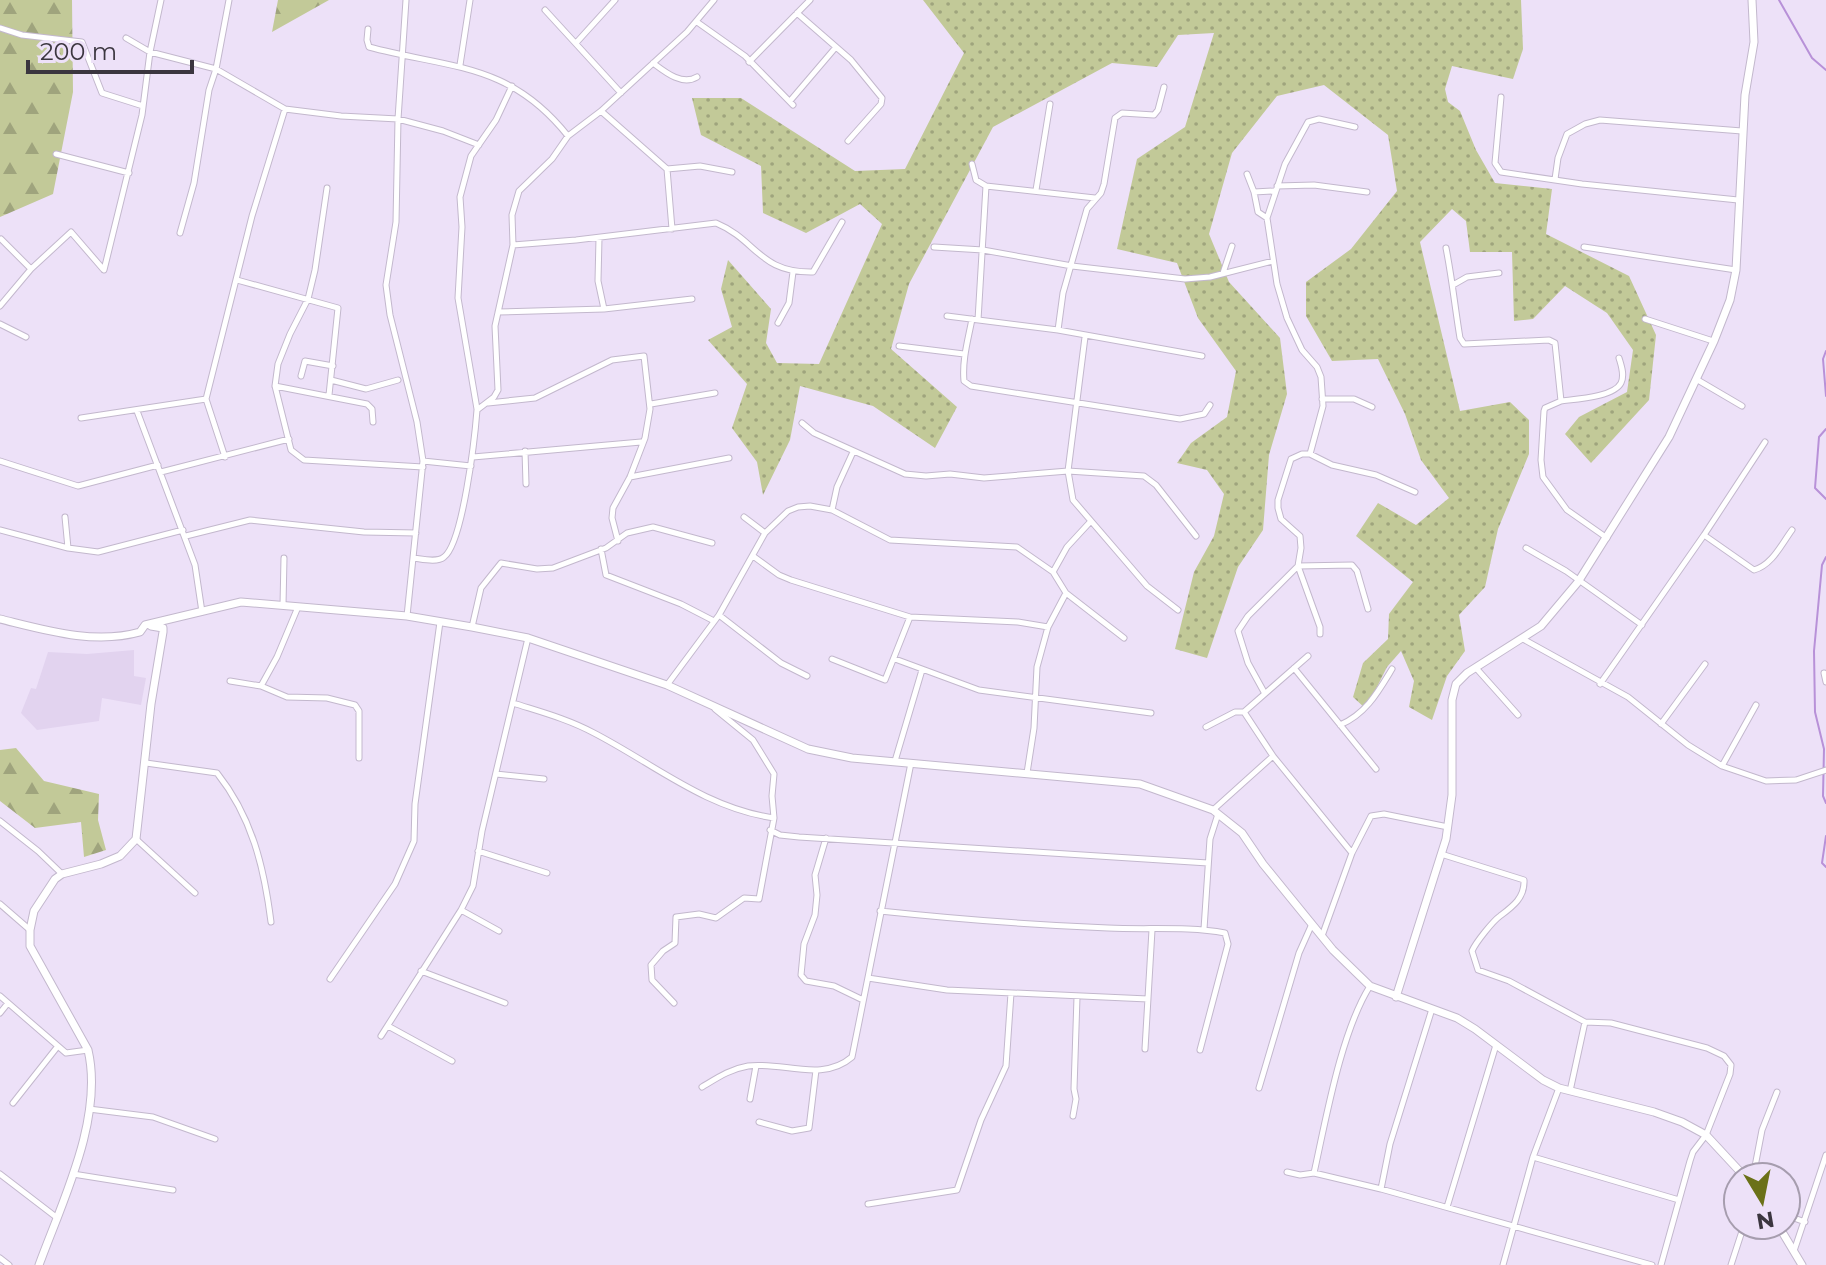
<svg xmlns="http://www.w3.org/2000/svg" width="1826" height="1265" font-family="Montserrat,sans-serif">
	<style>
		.built { fill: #e2d3ef }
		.grass { fill: url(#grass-dots) }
		.forest { fill: url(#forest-firs) }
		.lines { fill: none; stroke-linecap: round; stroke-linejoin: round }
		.stream { stroke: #b891d8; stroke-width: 2 }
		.street-casing { stroke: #c3b8cd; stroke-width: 7 }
		.secondary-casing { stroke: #c3b8cd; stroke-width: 9 }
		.street { stroke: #fff; stroke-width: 5 }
		.secondary { stroke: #fff; stroke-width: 7 }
	</style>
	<defs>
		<pattern id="grass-dots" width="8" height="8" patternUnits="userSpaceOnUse" patternTransform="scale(2)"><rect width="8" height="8" fill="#c2c998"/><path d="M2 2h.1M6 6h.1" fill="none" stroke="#9fa47d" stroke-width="1.8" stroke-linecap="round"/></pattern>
		<pattern id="forest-firs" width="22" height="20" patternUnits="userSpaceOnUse" patternTransform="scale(2)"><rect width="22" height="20" fill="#c2c998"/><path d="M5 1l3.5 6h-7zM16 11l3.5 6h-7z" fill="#9fa47d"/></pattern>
	</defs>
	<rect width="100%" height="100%" fill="#ede1f8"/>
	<!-- built -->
	<path class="built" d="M134 650V676L146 678 141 705 102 698 99 721 37 730 21 713 31 688 36 689 48 652 87 654Z"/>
	<!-- grass -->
	<path class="grass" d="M923 0H1521L1523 49 1513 79 1452 66 1445 89 1448 102 1460 111 1476 150 1495 183 1552 189 1546 234 1629 276 1656 335 1649 400 1591 463 1565 434 1579 417 1627 392 1633 350 1607 313 1565 286 1533 319 1514 321 1512 252H1470L1466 221 1452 209 1420 242 1460 411 1510 402 1529 420V454L1498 529 1485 587 1459 615 1465 651 1447 676 1432 720 1409 707 1414 681 1401 651 1387 667 1366 709 1353 697 1363 663 1388 639 1389 614 1413 582 1356 536 1378 503 1416 525 1449 498 1421 460 1405 414 1378 359 1332 361 1306 316V282L1351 249 1397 191 1388 135 1324 85 1277 96 1232 153 1209 234 1229 282 1280 338 1287 394 1269 455 1263 530 1238 567 1207 658 1175 649 1194 572 1214 536 1224 494 1207 470 1177 463 1191 443 1227 417 1236 371 1198 318 1177 263 1117 249 1137 159 1185 127 1214 33 1178 35 1157 67 1112 63 993 127 909 284 891 349 957 407 935 448 873 406 800 386 790 440 763 495 757 462 732 428 747 384 708 340 732 327 721 289 728 260 771 309 766 343 777 363 819 364 882 224 860 204 806 233 763 213 761 166 701 135 692 98H741L855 171 905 169 964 53Z"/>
	<!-- forest -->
	<path class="forest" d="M0 0H72L73 92 53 194 0 217Z
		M278 0H329L272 32Z
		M16 748 44 781 99 794 98 820 106 850 84 857 81 822 35 828 0 801V750Z"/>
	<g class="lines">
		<!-- stream -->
		<path class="stream" d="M1779 0 1812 58 1826 70
			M1826 351 1823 359 1826 396
			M1826 429 1819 437 1815 488 1826 499
			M1826 557 1822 565 1814 651 1815 712 1824 749 1823 796 1826 803
			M1826 836 1822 863 1826 867"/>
		<!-- street casing -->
		<g class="street-casing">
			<path id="street" d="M406 0 398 119 396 222 386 285 390 315 417 422 423 461 407 616
				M545 10 621 93
				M797 13 851 60 882 98 881 104 848 141
				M697 22 745 56 793 105
				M0 28 22 35 82 42 102 93 143 106
				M368 29 367 40 369 47C451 69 509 62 568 136
				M126 38 150 52 216 69 285 109 341 116 398 119 443 131 479 145
				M576 43 615 0
				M749 62 810 0
				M653 63C665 72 682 86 697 77
				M460 65 470 0
				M1501 97 1495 163 1501 172 1582 184 1738 200
				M790 101 836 47
				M601 111 667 169 672 229
				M56 154 129 173
				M972 164 976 180 986 186
				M667 169 700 166 732 172
				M1247 174 1254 192 1274 191
				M1555 179 1558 158 1567 134 1585 124 1600 120 1742 131
				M1277 186 1314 185 1367 192
				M327 188 315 270 308 299 290 334 278 364 275 386 291 450 304 460 423 467
				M1036 190 1050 104
				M1254 192 1258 212 1267 218
				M180 233 194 183 209 90 216 69 229 0
				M599 238 598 281 604 309
				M1 239 31 269
				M513 245 576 240 716 223C757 240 759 273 813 272L842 222
				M934 247 983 250 1072 266 1185 279 1210 277 1273 261
				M1584 247 1736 270
				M1446 248C1452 278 1455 308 1460 338L1464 344 1549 340 1555 343 1561 401 1545 408 1544 411 1541 460 1543 477 1567 510 1607 538
				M104 270 142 115 150 52 161 0
				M1223 273 1232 246
				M237 280 338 308 329 395
				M1453 285 1467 277 1499 273
				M0 306 31 269 71 232 103 269
				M498 312 604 309 692 299
				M947 316 1058 330 1202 356
				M972 319C968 340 962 360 964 381L971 386 1180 419 1204 414 1210 405
				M1645 319 1713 341
				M978 320 986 186 1095 198
				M778 323 789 303 793 272
				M0 324 26 337
				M1058 330 1063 293 1087 209 1101 193 1104 184 1115 118 1122 113 1154 115 1158 110 1164 87
				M1085 337 1068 471 1073 500 1147 586 1178 610
				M899 346 964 354
				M301 376 305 361 333 366
				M1696 379 1742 406
				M331 380 366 389 398 380
				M275 386 367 404 372 409 373 422
				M1322 399H1354L1372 407
				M1561 401C1576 399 1614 397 1621 383 1625 375 1621 365 1619 358
				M488 403 535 398 612 360 644 356 650 409 645 438 630 477 613 508 612 518 618 541
				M651 404 715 393
				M477 409 458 298 462 227 460 197 471 156 496 120 512 86
				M137 411 195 565 202 612
				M81 418 206 399
				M802 423 814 433 905 474 926 476 950 474 984 478 1068 471 1144 476 1156 485 1196 536
				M525 451 526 484
				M1310 454 1323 406 1321 377 1317 367 1302 350 1287 318 1277 284 1267 218 1285 164 1308 122 1319 119 1355 127
				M225 457 206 399 252 216 285 109
				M473 457 641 442
				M0 461 78 486 158 465
				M423 461 471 466
				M161 472 289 439
				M630 477 729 458
				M832 510 837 487 853 452
				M65 517 68 548
				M744 517 765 533
				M0 530 68 548 98 552 183 530
				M1704 535 1754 570C1772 565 1781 545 1792 530
				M186 536 250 520 364 532 416 533
				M1526 548 1566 571 1642 625
				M601 549 606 575 681 604 714 621
				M753 556 779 575 791 580 910 617 1018 622 1048 627
				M413 558C422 559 437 563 444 557 463 543 475 436 477 410L494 397 498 390 495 326 513 245 512 215 519 191 552 159 568 136 601 111 687 32 714 0
				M1053 572 1067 547 1091 521
				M283 605 284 558
				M719 615 781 663 807 676
				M472 627 481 588 501 563 537 569 553 568 606 548 627 533 653 527 712 543
				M1320 634V627L1298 566 1301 548 1300 536 1281 519 1278 508V500L1291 459 1302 454H1310L1332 465 1376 475 1415 492
				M1523 639 1628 697 1688 745 1722 766 1766 781 1796 780 1826 770
				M832 659 885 680 910 617
				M895 659 979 690 1151 713
				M1294 668 1376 769
				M1476 668 1518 715
				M1824 673 1826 682
				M230 681 261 686 287 697 327 698 355 705 359 711V758
				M1600 684 1704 535 1765 442
				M667 685 719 615 765 533 788 511 798 507 810 506 832 510 890 540 1017 547 1053 572 1066 593 1124 638
				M261 686 277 657 298 607
				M1264 692 1248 663 1238 631 1248 616 1298 566 1352 565 1357 571 1368 609
				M513 703C541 712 568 719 594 733 654 764 705 808 774 818
				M1244 712 1273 756 1352 853
				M1661 724 1705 664
				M1340 725C1366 714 1378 692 1392 669
				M1206 727 1235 712H1244L1308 656
				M895 761 922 670
				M146 763 217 773C252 817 264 867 271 922
				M1722 766 1756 705
				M1027 773 1034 728 1037 667 1048 627 1066 593
				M496 774 544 779
				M1213 810 1273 756
				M0 821 38 851 62 874
				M770 830 780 835 799 837 1208 863
				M826 838 815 875 817 895 815 915 804 944 801 975 806 981 834 986 863 1000
				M136 839 195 893
				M478 851 547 873
				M1441 854 1524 880C1525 898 1512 907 1500 916 1493 921 1476 942 1472 951L1478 970 1509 981 1585 1022 1611 1023 1707 1048 1724 1056 1731 1065 1730 1074 1706 1135 1693 1152 1690 1161 1661 1265
				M0 904 30 930
				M461 910 499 931
				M880 911C956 919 1032 925 1108 928 1147 930 1187 926 1225 933L1228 944 1200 1050
				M1204 929 1210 839 1218 814
				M1322 936 1352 853 1371 816 1384 814 1448 827
				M421 971 505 1003
				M868 978 947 990 1148 999
				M330 979 395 884 414 841 415 804 440 622
				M0 996 66 1053 88 1050
				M674 1003 652 980 651 965 663 951 675 943 676 917 699 914 716 918 744 898 759 899 774 818 772 796 774 774 753 740 715 709
				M0 1013 8 1003
				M388 1026 452 1061
				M381 1036 461 910 473 886 482 831 528 638
				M1145 1049 1152 930
				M702 1087C717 1078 730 1069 748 1066 782 1061 822 1083 852 1057L911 763
				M1259 1088 1299 953 1312 924
				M1559 1088 1533 1157 1679 1200
				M1570 1091 1585 1022
				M750 1099 756 1066
				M13 1103 58 1046
				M89 1109 153 1117 215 1139
				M1073 1116 1076 1099 1074 1089 1077 997
				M759 1122 792 1131 809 1128 816 1070
				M1287 1172 1300 1175 1314 1173 1381 1189 1652 1265
				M1314 1173C1326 1119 1341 1032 1370 986
				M0 1174 56 1217
				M73 1174 173 1190
				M1753 1177 1762 1130 1777 1092
				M1381 1189 1390 1144 1432 1009
				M868 1204 957 1190 981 1120 1006 1066 1011 993
				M1447 1207 1496 1045
				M1786 1221 1794 1218 1805 1222
				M1794 1251 1826 1155
				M0 1258 9 1265
				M1503 1265 1533 1157
				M1731 1265 1744 1225"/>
		</g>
		<!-- secondary casing -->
		<g class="secondary-casing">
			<path id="secondary" d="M0 619C45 630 94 645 140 632L145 625 241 602 407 616 472 627 528 638 667 685 808 749 852 758 1140 784 1213 810 1242 833 1263 864 1333 950 1370 986 1457 1018 1475 1029 1543 1080 1559 1088 1654 1112 1682 1122 1706 1135 1745 1177
				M1396 997 1446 839 1452 795V700L1456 684 1467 673 1541 626 1578 582 1669 437 1714 341 1730 300 1736 270 1745 95 1754 42 1752 0
				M1778 1225 1802 1265
				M39 1265C62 1202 104 1118 88 1050L30 946V930L34 911 55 879 62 874 101 864 120 856 136 839 151 704 163 632V628L151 626"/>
		</g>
		<!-- street -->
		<use href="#street" class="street"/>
		<!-- secondary -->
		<use href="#secondary" class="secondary"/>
	</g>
	<!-- north arrow -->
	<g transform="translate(1762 1201) rotate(170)"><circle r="38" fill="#ede1f8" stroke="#a69dae" stroke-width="2"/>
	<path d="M0-6L14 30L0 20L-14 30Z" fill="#6b7118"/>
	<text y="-12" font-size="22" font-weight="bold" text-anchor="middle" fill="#3b363f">N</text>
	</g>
	<!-- scale -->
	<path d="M28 60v12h164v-12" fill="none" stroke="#3b363f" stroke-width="4"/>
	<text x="40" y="60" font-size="24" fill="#3b363f" stroke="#ede1f8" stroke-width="6" paint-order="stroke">200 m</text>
</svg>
